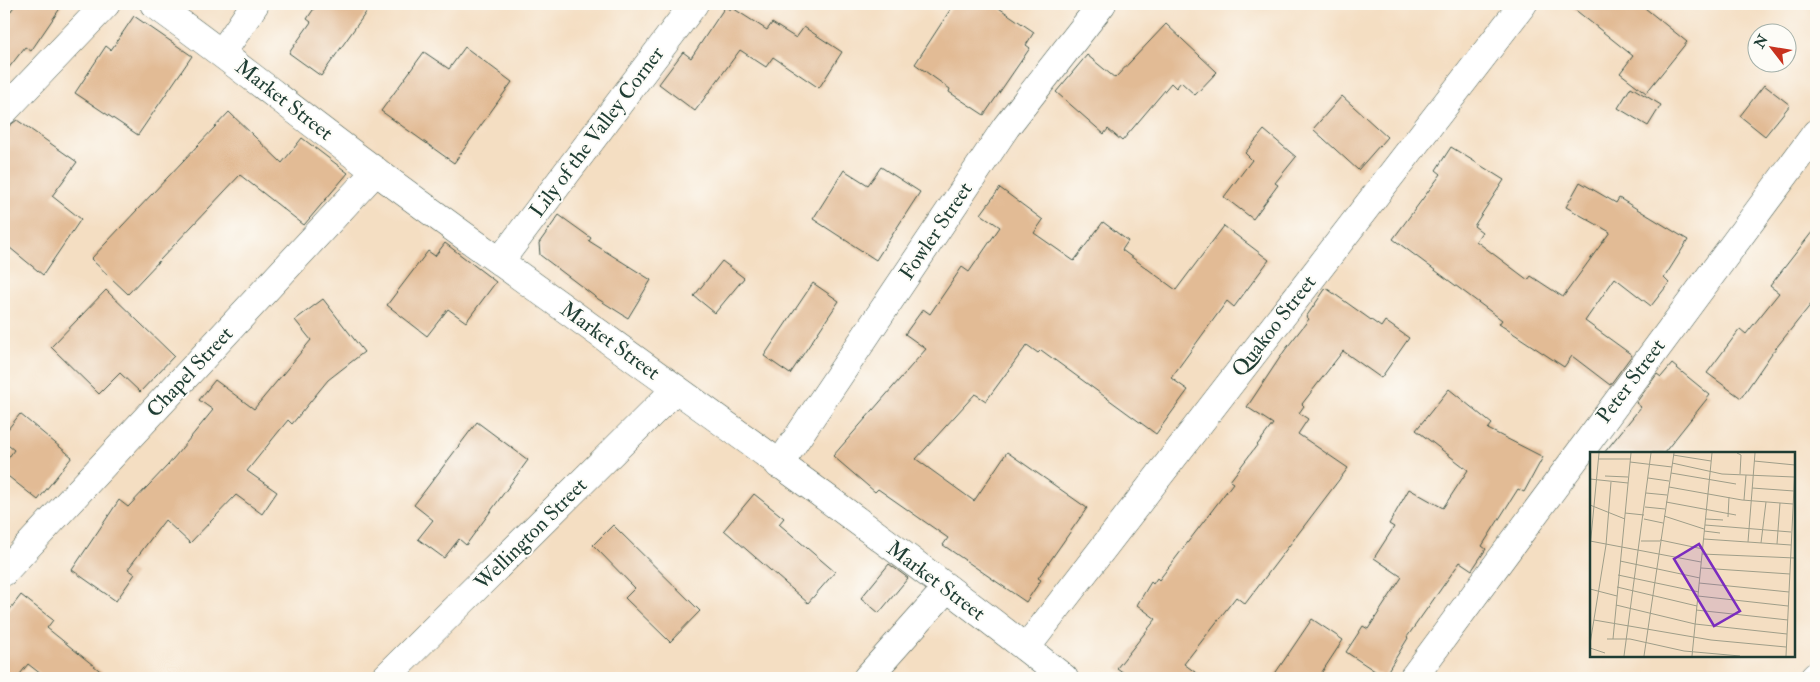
<svg xmlns="http://www.w3.org/2000/svg" width="1820" height="682" font-family="'IM FELL Double Pica',serif">
	<style>
		.building { fill: #e2bb95 }
		.lines { fill: none; stroke-linecap: round; stroke-linejoin: round }
		.minor-casing { stroke: #3f5549; stroke-width: 29 }
		.primary-casing { stroke: #3f5549; stroke-width: 29 }
		.minor { stroke: #fff; stroke-width: 28 }
		.primary { stroke: #fff; stroke-width: 28 }
		.labels { text-anchor: middle; dominant-baseline: central; stroke-width: 4; stroke-linejoin: round; paint-order: stroke }
		.street-label { font-size: 21px; fill: #1f3d34; stroke: #fdfcf7 }
		.inset-road { fill: none; stroke: #9f9e89; stroke-width: 1 }
		.view { fill: #7b2cbf; fill-opacity: 0.15; stroke: #7b2cbf; stroke-width: 2.5 }
		.inset-edge { fill: none; stroke: #1f3d34; stroke-width: 2.5 }
	</style>
	<rect width="100%" height="100%" fill="#fdfcf7"/>
	<filter id="ink" filterUnits="userSpaceOnUse"><feTurbulence type="fractalNoise" baseFrequency=".02" numOctaves="2"/><feDisplacementMap in="SourceGraphic" scale="10" xChannelSelector="R" yChannelSelector="G"/><feConvolveMatrix kernelMatrix="1 2 1 2 8 2 1 2 1" color-interpolation-filters="sRGB"/></filter>
	<filter id="wash" filterUnits="userSpaceOnUse"><feTurbulence type="fractalNoise" baseFrequency=".0096" numOctaves="4" result="noise"/><feDisplacementMap in="SourceGraphic" scale="20" xChannelSelector="R" yChannelSelector="G"/><feGaussianBlur stdDeviation="1.12" result="paint"/><feColorMatrix in="noise" values="0 0 0 0 0 0 0 0 0 0 0 0 0 0 0 0 0 1.4 0 .05"/><feComposite in="paint" operator="in"/></filter>
	<g filter="url(#wash)">
		<rect width="100%" height="100%" fill="#f4dec2"/>
		<g id="blocks">
			<!-- building -->
			<path class="building" d="M16 4H63L31 51 25 47 4 74V20Z
				M317 4H372L321 76 289 53 311 22 307 19Z
				M954 4H993L1034 32 1026 45 1030 48 984 115 949 92 950 89 915 64Z
				M1568 4H1640L1687 42 1646 93 1620 73 1633 56Z
				M725 7 730 10 731 7 767 30 772 23 796 38 804 27 842 52 819 88 773 57 766 67 740 50 695 111 659 84 683 52 691 58Z
				M134 16 192 56 138 135 75 93 106 46 111 50Z
				M1166 24 1217 72 1195 95 1181 82 1176 88 1171 83 1122 141 1108 129 1104 134 1056 92 1087 55 1115 78Z
				M465 47 512 82 454 163 381 111 424 52 449 69Z
				M1764 85 1790 105 1765 136 1740 116Z
				M1631 87 1661 105 1648 126 1618 108Z
				M1342 96 1387 137 1358 170 1313 129Z
				M229 112 282 163 302 138 348 173 304 225 240 175 128 294 91 259Z
				M17 120 77 162 52 196 81 219 43 275 4 243V126H9Z
				M1264 130 1296 157 1275 183 1278 185 1253 219 1224 197 1252 160 1245 153Z
				M1451 147 1504 180 1474 226 1482 232 1476 241 1528 280 1531 276 1563 297 1610 232 1566 207 1580 182 1616 203 1619 198 1688 240 1664 278 1669 283 1651 306 1615 278 1585 321 1632 355 1610 385 1572 356 1564 367 1499 324 1502 320 1393 239 1441 174 1436 170Z
				M881 167 920 192 876 260 813 219 844 170 868 185Z
				M1000 188 1043 220 1034 233 1074 261 1103 222 1128 241 1122 250 1176 290 1224 226 1269 260 1234 307 1227 301 1171 378 1188 390 1156 434 1041 350 1038 353 1027 345 986 401 975 394 916 459 974 501 1007 452 1087 508 1038 578 1041 580 1026 602 943 545 948 538 878 489 875 492 833 456 926 349 905 334 923 309 930 314 962 267 969 272 1000 227 981 214Z
				M559 215 591 238 589 241 651 280 628 318 598 299 540 255 539 243Z
				M1816 227V298L1772 353 1741 398 1707 373 1740 329 1746 334 1779 293 1770 286Z
				M445 243 496 282 466 322 448 309 427 336 387 305 428 251 435 256Z
				M722 261 744 278 715 313 694 296Z
				M813 283 839 301 790 374 764 356Z
				M1326 288 1381 327 1385 321 1409 338 1381 378 1343 351 1302 404 1304 406 1299 413 1308 419 1298 434 1348 468 1245 604 1236 597 1184 664 1203 678H1131L1117 668 1156 619 1137 605 1151 582 1153 584 1157 578 1159 580 1233 483 1230 481 1273 424 1247 407 1285 350 1309 319 1306 317Z
				M106 290 174 356 140 392 120 373 99 394 51 347Z
				M323 299 364 352 328 380 292 424 288 420 247 471 277 492 262 514 236 495 190 543 165 520 128 569 135 574 116 601 72 570 119 500 128 507 168 465 213 410 199 400 215 380 254 409 311 340 295 320Z
				M1672 364 1710 395 1664 453H1604L1641 407 1636 403 1657 374 1661 377Z
				M1449 389 1492 424 1488 429 1543 457 1524 492 1518 489 1482 546 1486 549 1472 570 1460 562 1407 637 1408 638 1384 677 1346 652 1363 626 1368 629 1402 577 1374 558 1394 527 1389 524 1409 489 1443 508 1468 470 1416 430Z
				M20 414 72 457 38 500 4 473V464L14 450 4 442V434Z
				M477 422 528 460 466 545 459 539 444 558 418 539 433 520 414 505Z
				M754 494 784 518 779 524 835 572 808 603 724 530Z
				M613 525 700 611 670 642 625 598 635 588 593 545Z
				M889 564 908 578 879 613 861 598Z
				M21 595 53 620 47 628 109 678H46L28 664 17 678H4V617Z
				M1312 619 1343 640 1318 678H1272Z"/>
		</g>
	</g>
	<g filter="url(#ink)">
		<use href="#blocks" fill-opacity="0" stroke="#3f5549" stroke-width="1"/>
		<g class="lines">
			<!-- minor casing -->
			<g class="minor-casing">
				<path id="minor" d="M222 53 255 4
					M4 111 106 4
					M500 261 694 4
					M779 465 1006 127 1102 4
					M4 572 376 171
					M1026 648 1523 4
					M385 678 676 389
					M867 678 947 588
					M1413 678 1816 133
					M1814 678 1816 676"/>
			</g>
			<!-- primary casing -->
			<g class="primary-casing">
				<path id="primary" d="M154 4C230 58 302 117 377 172 606 341 841 502 1064 678"/>
			</g>
			<!-- minor -->
			<use href="#minor" class="minor"/>
			<!-- primary -->
			<use href="#primary" class="primary"/>
		</g>
	</g>
	<g class="labels">
		<!-- street labels -->
		<g class="street-label">
			<text transform="translate(284 100) rotate(38)">Market Street</text>
			<text transform="translate(597 132) rotate(-53)">Lily of the Valley Corner</text>
			<text transform="translate(936 231) rotate(-56)">Fowler Street</text>
			<text transform="translate(1274 326) rotate(-52)">Quakoo Street</text>
			<text transform="translate(610 341) rotate(36)">Market Street</text>
			<text transform="translate(190 372) rotate(-47)">Chapel Street</text>
			<text transform="translate(1631 381) rotate(-53)">Peter Street</text>
			<text transform="translate(531 534) rotate(-45)">Wellington Street</text>
			<text transform="translate(936 581) rotate(37)">Market Street</text>
		</g>
	</g>
	<!-- overview -->
	<g transform="translate(1590 452)">
		<rect width="205" height="205" fill="#f4dec2"/>
		<path class="inset-road" d="M147 1 151 3 150 22M83 3 121 9M8 7H40M164 9 205 13M40 10 82 15M82 11 132 22 204 25M81 21 146 32M15 24 38 25M58 26 79 29M0 27 38 31M79 35 152 48 203 52M162 36 204 39M56 41 77 43M154 48 156 23M76 50 146 63M0 53 35 67M55 55 75 57M35 61 54 63M74 64 114 77M138 65 139 45M54 67 73 71M116 67 133 68M115 73 201 80M114 79 130 81M114 87 201 93M70 88 113 97M0 89 111 110M51 89H70M158 90 165 1M171 91 176 50M187 92 190 51M0 96 9 1M112 102 205 106M30 109 110 126M111 116 200 122M28 123 109 140M109 131 199 140M27 135 107 154M0 137 27 144M108 144 198 154M26 153 105 172 197 182M106 158 198 168M4 168 121 188 196 195M17 187H40L94 199 150 204M23 187 41 1M0 192 16 93 21 30M0 196 15 201M34 204 61 1M54 204 84 1M102 204 122 1M196 204 205 14"/>
		<path class="view" d="M109 92 150 159 124 174 84 107Z"/>
		<rect width="205" height="205" class="inset-edge"/>
	</g>
	<!-- margin -->
	<rect width="1820" height="682" fill="none" stroke="#fdfcf7" stroke-width="20"/>
	<!-- north arrow -->
	<g transform="translate(1772 48) rotate(301)"><circle r="24" fill="#fdfcf7" stroke="#a4b0a9"/>
	<path d="M0-4L9 19L0 12L-9 19Z" fill="#c8321e"/>
	<text y="-8" font-size="14" font-weight="bold" text-anchor="middle" fill="#1f3d34">N</text>
	</g>
</svg>
